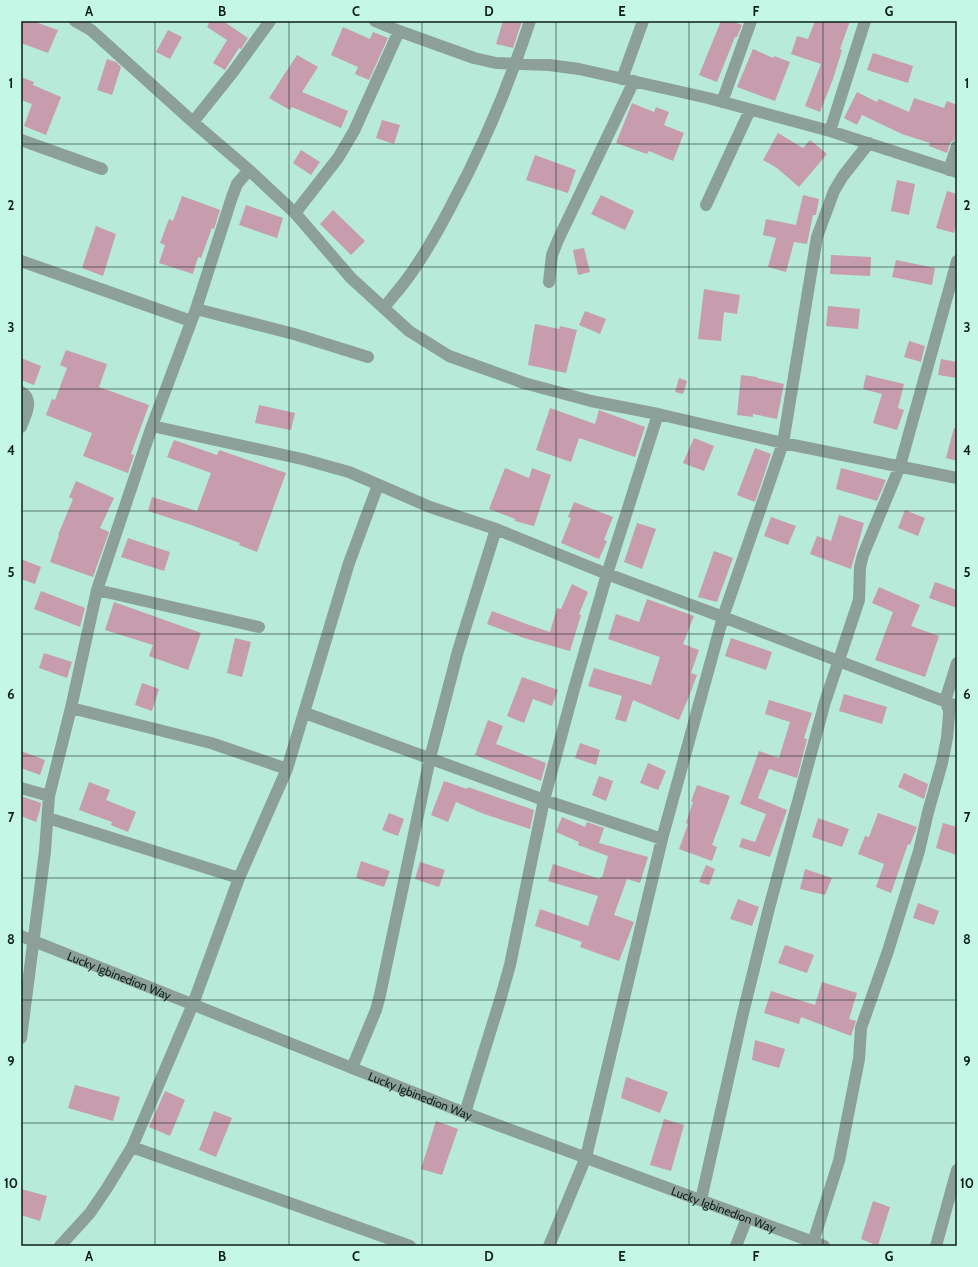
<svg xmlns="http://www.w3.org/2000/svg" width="978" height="1267" font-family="Cabin,sans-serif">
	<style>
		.building { fill: #c79cad }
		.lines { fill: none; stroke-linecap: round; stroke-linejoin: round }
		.minor { stroke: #8ca099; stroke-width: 12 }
		.tertiary { stroke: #8ca099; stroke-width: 12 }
		.grid { fill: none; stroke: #0b1e19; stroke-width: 1; stroke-opacity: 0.55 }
		.labels { text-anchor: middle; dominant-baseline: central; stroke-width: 3; stroke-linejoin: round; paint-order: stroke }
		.street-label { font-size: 12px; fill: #0b1e19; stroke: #c4f7e6 }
		.neatline { fill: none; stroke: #0b1e19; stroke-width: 1.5 }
		.grid-label { font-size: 13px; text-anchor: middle; font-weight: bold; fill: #0b1e19 }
	</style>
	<rect width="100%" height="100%" fill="#b7ead9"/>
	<!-- building -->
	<path class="building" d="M21 21H32L58 30 48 53 21 43Z
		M210 21H223L248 38 241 49 239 48 225 70 213 63 227 40 207 27Z
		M503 21H522L513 48 496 44Z
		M721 21H731L742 25 737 37H735L717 82 699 75Z
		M815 21H850L840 49 842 50 833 79 820 112 805 106 821 64 791 54 797 36 808 39Z
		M343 27 370 39 373 32 388 38 369 80 355 74 358 67 331 55Z
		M168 30 182 37 170 59 156 52Z
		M753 49 773 58 774 56 790 62 775 101 737 87Z
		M873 53 913 66 908 83 867 70Z
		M297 55 318 67 302 92 348 111 341 128 292 107 290 110 269 98Z
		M107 59 116 62 121 67 112 95 97 90Z
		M21 77 34 82 33 85 61 97 46 135 24 126 32 104 21 100Z
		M857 92 877 102 879 99 909 112 914 98 944 108 947 101 957 105V136L956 139 950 143 947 153 929 146 930 143 902 134 862 115 857 125 844 118Z
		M632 103 654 112 656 107 669 112 664 125 684 133 673 161 649 151 647 154 616 143Z
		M382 120 400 125 394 144 376 138Z
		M778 133 803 148 810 140 827 154 799 187 777 168 763 160Z
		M301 150 320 162 311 175 293 163Z
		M535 155 576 170 568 193 526 180Z
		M897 180 915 184 909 215 891 211Z
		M947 191 957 194V221L954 233 936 228Z
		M601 195 634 211 625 230 591 214Z
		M803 195 819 199 816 215H813L807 244 794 242 786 272 768 267 776 238 763 235 766 219 796 225Z
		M182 196 220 210 214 229 212 228 201 258 198 257 193 274 159 263 165 245 160 243 169 219 173 221Z
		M246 205 283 218 277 238 239 225Z
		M333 210 365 241 351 255 320 224Z
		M96 226 116 234 103 276 82 268Z
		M584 248 590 272 578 275 573 250Z
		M831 255 871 257 870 276 830 274Z
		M896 260 935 268 932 285 892 277Z
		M704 289 740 295 737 314 724 312 721 341 698 339Z
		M828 306 860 309 858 329 826 326Z
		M585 311 606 319 600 334 579 325Z
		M535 324 559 329 560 326 577 330 566 373 528 365Z
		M909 341 925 346 921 362 904 357Z
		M66 350 107 364 99 387 149 405 131 454 134 455 128 473 83 456 92 433 46 415 52 399 55 400 67 368 60 365Z
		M21 358 41 366 34 385 21 380Z
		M941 359 957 362V378L938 375Z
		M741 375 757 377V378L784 384 777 419 753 414V417L737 415Z
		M866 375 904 384 898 408 904 410 897 430 873 423 882 394 863 389Z
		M679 378 687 381 683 394 675 392Z
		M259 405 295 413 291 430 255 423Z
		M550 408 595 424 599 410 645 427 635 457 579 438 571 462 536 450Z
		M954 428H957V461L946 458Z
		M694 438 714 446 704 471 683 463Z
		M174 440 217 455 219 450 286 473 257 552 239 545 240 543 194 526 148 511 152 497 197 511 211 473 167 457Z
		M755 448 771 454 755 502 737 495Z
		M505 468 529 478 532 468 551 475 534 526 515 521V519L489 509Z
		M841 468 886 480 877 501 836 489Z
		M76 481 114 498 100 528 109 532 93 577 50 562 59 535H58L73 499 69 497Z
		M574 502 613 517 604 540 607 541 599 559 561 543 571 518 568 517Z
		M905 510 925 518 918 536 898 528Z
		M839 515 864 523 851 569 810 554 817 536 831 541Z
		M771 517 796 526 788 545 764 536Z
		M637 523 656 529 642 569 624 562Z
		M128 538 170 552 164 571 121 557Z
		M714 551 733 558 717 602 698 597Z
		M21 559 41 567 35 584 21 579Z
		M935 582 957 590V608L929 598Z
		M572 584 588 592 579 614 581 615 570 651 524 638 487 624 492 611 529 625 550 632 557 608 561 609Z
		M879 587 920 605 911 626 939 636 925 677 875 660 893 612 872 603Z
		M41 591 85 608 80 627 34 609Z
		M647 599 694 616 683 644 699 650 691 673 697 675 690 694 679 720 633 700 626 722 615 719 622 696 588 686 594 668 651 685 660 657 608 639 616 614 639 622Z
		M114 602 201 633 188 670 149 656 153 645 105 630Z
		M235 638 251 642 242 677 227 673Z
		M731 638 772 652 766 670 725 656Z
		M44 653 72 662 67 678 39 668Z
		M522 677 558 690 552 706 533 699 524 723 507 716Z
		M142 683 159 689 152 711 135 705Z
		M844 694 887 707 882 724 839 711Z
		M769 700 812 713 804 738 807 739 797 778 769 769 758 798 787 810 770 857 739 847 742 838 755 842 766 814 740 804 759 751 779 758 790 722 765 714Z
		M488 720 503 726 496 744 546 763 541 781 475 755Z
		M580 743 600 750 596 765 575 758Z
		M21 751 45 760 40 775 21 768Z
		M648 763 666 771 658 790 640 783Z
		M904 773 928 784 924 799 898 787Z
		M599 776 613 781 606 801 592 795Z
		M444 781 467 789 468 787 534 810 530 829 484 814 456 802 448 822 431 815Z
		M89 782 110 790 106 800 136 812 128 832 111 825 112 822 79 810Z
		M697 785 730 796 712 845 717 847 712 861 679 849 688 824 686 823 693 802H691Z
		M21 796 41 803 40 810 36 822 21 816Z
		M389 813 404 819 398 836 382 830Z
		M878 813 917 827 910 845 908 844 891 893 876 887 884 864 858 854 865 836 869 837Z
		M562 817 585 827 587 822 604 828 599 843 648 857 640 883 627 879 614 915 634 922 619 961 580 947 582 942 535 926 540 909 588 926 598 896 548 881 553 864 600 879V877L602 878 608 856 578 845 579 842 556 832Z
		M818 818 849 829 842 847 812 837Z
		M943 823 957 827V855L936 848Z
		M361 861 390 871 384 887 356 878Z
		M420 862 445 870 439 887 415 879Z
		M706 865 715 869 709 885 699 882Z
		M805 869 832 878 825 895 800 889Z
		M738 899 759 907 752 926 730 919Z
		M918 903 939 911 934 925 913 918Z
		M785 945 814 955 807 973 778 963Z
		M822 982 857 993 849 1019 856 1021 851 1036 801 1017 799 1024 764 1013 771 991 815 1005Z
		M755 1040 785 1049 779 1068 752 1060Z
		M626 1077 668 1092 660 1113 621 1098Z
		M75 1085 120 1097 113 1121 68 1108Z
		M165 1091 185 1100 170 1136 149 1127Z
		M214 1111 232 1118 216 1157 199 1150Z
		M664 1119 684 1125 671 1171 650 1165Z
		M436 1121 458 1129 442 1175 421 1169Z
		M21 1189 47 1196 40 1221 21 1215Z
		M873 1201 890 1207 878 1246 861 1239Z"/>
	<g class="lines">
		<!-- minor -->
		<path class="minor" d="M75 21 91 30 193 122 249 170 295 213 351 278 409 331 449 356 524 383 591 401 658 414 783 443 957 478
			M375 21 399 31 474 58 496 63 549 65 579 69 708 98 830 131 957 172
			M622 79 643 21
			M722 102 751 21
			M193 122 233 72 270 21
			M830 131 865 21
			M21 140 102 169
			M949 170 957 146
			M706 205 750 110
			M295 213 338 158 354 131 399 31
			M21 261 191 321
			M549 282 552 255 558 240 634 81
			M384 308C391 298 400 289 407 279 424 256 438 231 451 206 483 147 509 85 530 21
			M196 309 294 334 368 357
			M21 392C35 400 25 415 21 427
			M152 426 302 459 349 472 430 507 496 529 607 574 723 617 957 706
			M97 590 259 627
			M71 708 211 743 287 769
			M305 713 544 800 662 839
			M21 788 49 796
			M48 818 239 878
			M21 1038 45 851 49 796 71 708 97 590 152 426 196 309 232 197 237 184 249 170
			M352 1068 376 1010 380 995 430 758 458 651 496 529
			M465 1113 501 997 510 965 544 800 574 689 607 574 658 414
			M132 1147 410 1246
			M701 1200 743 1013 769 908 825 702 859 600 860 567 863 555 900 466 957 261
			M813 1242 839 1161 859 1059 861 1028 888 951 919 851 928 812 942 763 947 738 949 715V710L945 701 957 663
			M60 1246 90 1213 107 1188 132 1147 193 1004 239 878 287 769 349 563 378 485
			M549 1246 586 1157 662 839 723 617 783 443 817 237 834 191 843 176 869 143
			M736 1246 747 1218
			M936 1246 957 1170"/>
		<!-- tertiary -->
		<path class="tertiary" id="s1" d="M21 936 465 1113 824 1246"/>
	</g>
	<!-- grid -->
	<path class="grid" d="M155 21V1246M289 21V1246M422 21V1246M556 21V1246M689 21V1246M823 21V1246M21 144H957M21 267H957M21 389H957M21 511H957M21 634H957M21 756H957M21 878H957M21 1000H957M21 1123H957"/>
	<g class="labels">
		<!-- street labels -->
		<g class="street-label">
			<text stroke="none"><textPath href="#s1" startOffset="106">Lucky Igbinedion Way</textPath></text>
			<text stroke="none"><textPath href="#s1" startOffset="430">Lucky Igbinedion Way</textPath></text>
			<text stroke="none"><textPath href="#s1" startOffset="754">Lucky Igbinedion Way</textPath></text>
		</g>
	</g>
	<!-- border -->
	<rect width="978" height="1267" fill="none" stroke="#c4f7e6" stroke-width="44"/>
	<rect x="22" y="22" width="934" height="1223" class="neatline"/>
	<g class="grid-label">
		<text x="89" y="16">A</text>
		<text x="222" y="16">B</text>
		<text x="356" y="16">C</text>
		<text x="489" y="16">D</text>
		<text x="622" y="16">E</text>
		<text x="756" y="16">F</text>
		<text x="889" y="16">G</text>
		<text x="11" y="88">1</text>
		<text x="967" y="88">1</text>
		<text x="11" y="210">2</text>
		<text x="967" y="210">2</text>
		<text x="11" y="332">3</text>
		<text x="967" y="332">3</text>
		<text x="11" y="455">4</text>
		<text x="967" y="455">4</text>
		<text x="11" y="577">5</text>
		<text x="967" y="577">5</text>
		<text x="11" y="699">6</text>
		<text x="967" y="699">6</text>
		<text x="11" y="822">7</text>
		<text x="967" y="822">7</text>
		<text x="11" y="944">8</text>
		<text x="967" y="944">8</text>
		<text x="11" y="1066">9</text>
		<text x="967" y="1066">9</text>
		<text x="11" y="1188">10</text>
		<text x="967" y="1188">10</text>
		<text x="89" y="1261">A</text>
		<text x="222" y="1261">B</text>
		<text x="356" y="1261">C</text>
		<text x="489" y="1261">D</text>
		<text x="622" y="1261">E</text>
		<text x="756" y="1261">F</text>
		<text x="889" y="1261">G</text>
	</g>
</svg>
